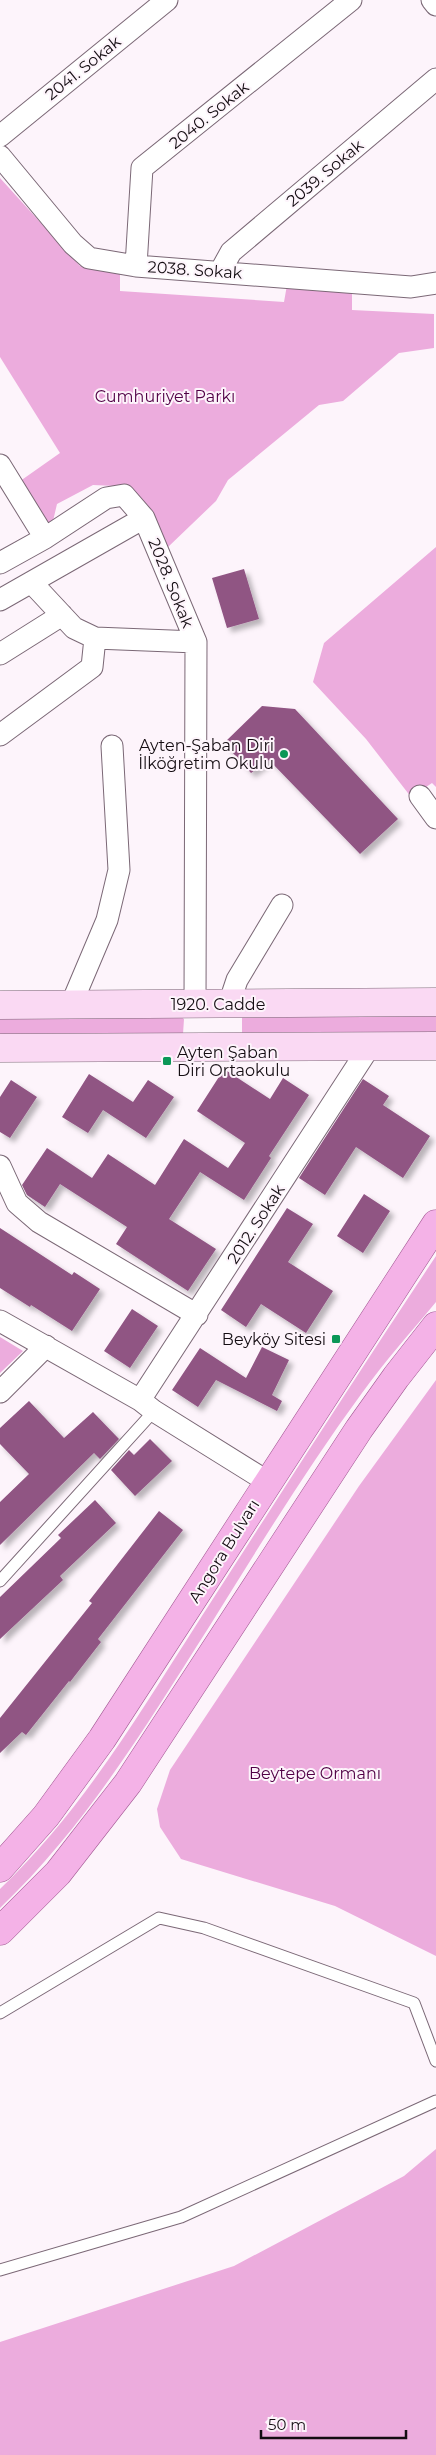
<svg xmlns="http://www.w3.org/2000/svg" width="436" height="2455" font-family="Montserrat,sans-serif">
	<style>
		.green { fill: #ecacdd }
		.building { fill: #905483; filter: url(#shadow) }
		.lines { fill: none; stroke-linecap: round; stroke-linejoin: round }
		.service-casing { stroke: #7b6876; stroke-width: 13 }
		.minor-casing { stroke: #7b6876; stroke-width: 23 }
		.secondary-casing { stroke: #7b6876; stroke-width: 29 }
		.primary-casing { stroke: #a15792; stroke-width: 29 }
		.service { stroke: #fff; stroke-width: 11 }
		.minor { stroke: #fff; stroke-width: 21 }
		.secondary { stroke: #fad9f3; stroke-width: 28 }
		.primary { stroke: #f4b2e7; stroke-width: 28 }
		.poi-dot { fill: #0b9757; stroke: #fdf4fb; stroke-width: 2 }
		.labels { text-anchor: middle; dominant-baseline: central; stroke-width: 4; stroke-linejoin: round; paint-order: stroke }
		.street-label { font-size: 16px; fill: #140d12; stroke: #fdf4fb }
		.park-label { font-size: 16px; fill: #510046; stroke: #fdf4fb }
		.poi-label { font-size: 16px; fill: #140d12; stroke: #fdf4fb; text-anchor: end }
	</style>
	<defs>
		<filter id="shadow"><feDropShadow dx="4.5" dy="4.5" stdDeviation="2.5" flood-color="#0004"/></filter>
	</defs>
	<rect width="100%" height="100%" fill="#fdf4fb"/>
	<!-- green -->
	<path class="green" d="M0 178 80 266 120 270V291L284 302 287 285 352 289V310L434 314V348L399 353 343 401 319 405 228 480 216 501 167 548 153 566 128 504 115 486 93 485 57 504 53 521 35 532 28 530 6 491 60 453 0 357Z
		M436 547V787L432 783 411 797 366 739 313 682 324 643Z
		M436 1013V1034L242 1036V1016Z
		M181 1017 184 1019 183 1034 0 1037V1018Z
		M436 1256V1302C411 1332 385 1361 362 1393 307 1468 258 1548 209 1627 146 1726 86 1826 0 1908V1889C82 1811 139 1714 200 1619 278 1498 356 1376 436 1256Z
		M0 1337 23 1351 0 1373Z
		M436 1380V1956L335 1906 181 1859 160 1827 157 1809 170 1770 359 1486Z
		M436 2149V2455H0V2342L234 2266 404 2176Z"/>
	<!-- building -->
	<path class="building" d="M244 569 259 619 227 628 212 578Z
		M262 706 295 709 398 819 360 854 269 760 251 773 224 743Z
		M224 1069 270 1099 283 1078 309 1095 269 1156 271 1158 244 1200 200 1172 169 1219 216 1249 188 1291 116 1244 127 1227 60 1184 45 1207 27 1195 22 1185 47 1148 92 1178 108 1154 155 1185 184 1139 228 1168 245 1143 197 1111Z
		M89 1074 133 1102 148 1080 174 1097 146 1138 103 1110 88 1133 62 1117Z
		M363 1079 389 1096 383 1105 430 1136 403 1178 356 1147 325 1195 299 1178Z
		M11 1080 37 1097 10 1138 0 1132V1097Z
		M364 1194 390 1211 363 1253 337 1236Z
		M287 1208 313 1224 288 1262 333 1291 306 1333 261 1304 246 1327 221 1310Z
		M0 1228 72 1275 74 1272 100 1289 72 1331 31 1305 30 1307 0 1288Z
		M132 1309 158 1326 130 1368 104 1351Z
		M262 1347 289 1360 272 1395 282 1401 277 1411 216 1380 198 1407 172 1390 200 1348 246 1378Z
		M29 1401 64 1438 93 1412 119 1439 100 1459 94 1453 0 1545V1502L29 1474 0 1444V1428Z
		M150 1439 172 1461 135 1496 111 1470 129 1450 134 1455Z
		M95 1500 116 1523 60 1576 63 1580 0 1639V1597L61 1538 58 1535Z
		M159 1511 183 1530 98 1639 101 1642 70 1682 69 1681 26 1735 22 1732 0 1753V1718L92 1603 89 1601Z"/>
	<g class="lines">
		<!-- service casing -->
		<g class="service-casing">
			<path id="service" d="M0 1581 154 1411
				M0 2013 159 1918 204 1928 414 2003 436 2061
				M0 2270 181 2217 436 2101"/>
		</g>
		<!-- minor casing -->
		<g class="minor-casing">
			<path id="minor" d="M432 0 436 5
				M0 136 167 0
				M0 156 73 244 89 258 136 266 411 287 436 283
				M136 266 142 168 351 0
				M220 272 231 252 436 79
				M0 465 45 538
				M0 563 45 538 106 498 124 495 144 518 196 642 95 638 74 628 32 583
				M0 600 144 518
				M0 654 62 615
				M0 735 92 667 95 638
				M420 796 436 818
				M234 1004 233 992 237 980 282 905
				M71 1005 107 920 119 870 112 746
				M195 1005 196 642
				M0 1166 17 1203 39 1222 197 1315
				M0 1321 140 1400 154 1411 268 1482
				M0 1392 46 1346
				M140 1400 370 1046"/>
		</g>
		<!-- secondary casing -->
		<g class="secondary-casing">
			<path id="secondary" d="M0 1005 436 1002
				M0 1048 436 1046"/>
		</g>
		<!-- primary casing -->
		<g class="primary-casing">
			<path id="primary" d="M0 1868 46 1816 102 1739 436 1224
				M0 1931 58 1873 128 1783 359 1429 396 1377 436 1326"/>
		</g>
		<!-- service -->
		<use href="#service" class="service"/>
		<!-- minor -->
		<use href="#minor" class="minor"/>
		<!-- secondary -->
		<use href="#secondary" class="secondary"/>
		<!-- primary -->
		<use href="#primary" class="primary"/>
	</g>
	<!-- markers -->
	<g class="poi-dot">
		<circle cx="284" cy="754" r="5"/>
		<rect x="162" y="1056" width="10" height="10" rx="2.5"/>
		<rect x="331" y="1334" width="10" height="10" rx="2.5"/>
	</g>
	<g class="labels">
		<!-- street labels -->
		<g class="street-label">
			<text transform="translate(83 68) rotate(-39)">2041. Sokak</text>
			<text transform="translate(209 115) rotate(-39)">2040. Sokak</text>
			<text transform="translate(325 173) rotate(-40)">2039. Sokak</text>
			<text transform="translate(195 270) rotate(4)">2038. Sokak</text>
			<text transform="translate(171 583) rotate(68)">2028. Sokak</text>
			<text x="218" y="1004">1920. Cadde</text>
			<text transform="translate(256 1224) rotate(-57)">2012. Sokak</text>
			<text transform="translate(224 1551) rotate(-58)">Angora Bulvarı</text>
		</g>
		<!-- park labels -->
		<g class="park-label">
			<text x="165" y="396">Cumhuriyet Parkı</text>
			<text x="315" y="1773">Beytepe Ormanı</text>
		</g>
		<!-- poi labels -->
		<g class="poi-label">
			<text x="274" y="745">Ayten-Şaban Diri<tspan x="274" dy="18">İlköğretim Okulu</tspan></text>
			<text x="177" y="1052" text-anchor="start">Ayten Şaban<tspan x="177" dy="18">Diri Ortaokulu</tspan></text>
			<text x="326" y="1339">Beyköy Sitesi</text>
		</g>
	</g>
	<!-- scale -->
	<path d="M261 2430v8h145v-8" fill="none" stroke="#140d12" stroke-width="2.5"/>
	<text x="268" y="2430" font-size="15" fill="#140d12" stroke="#fdf4fb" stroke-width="4" paint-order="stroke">50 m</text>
</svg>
